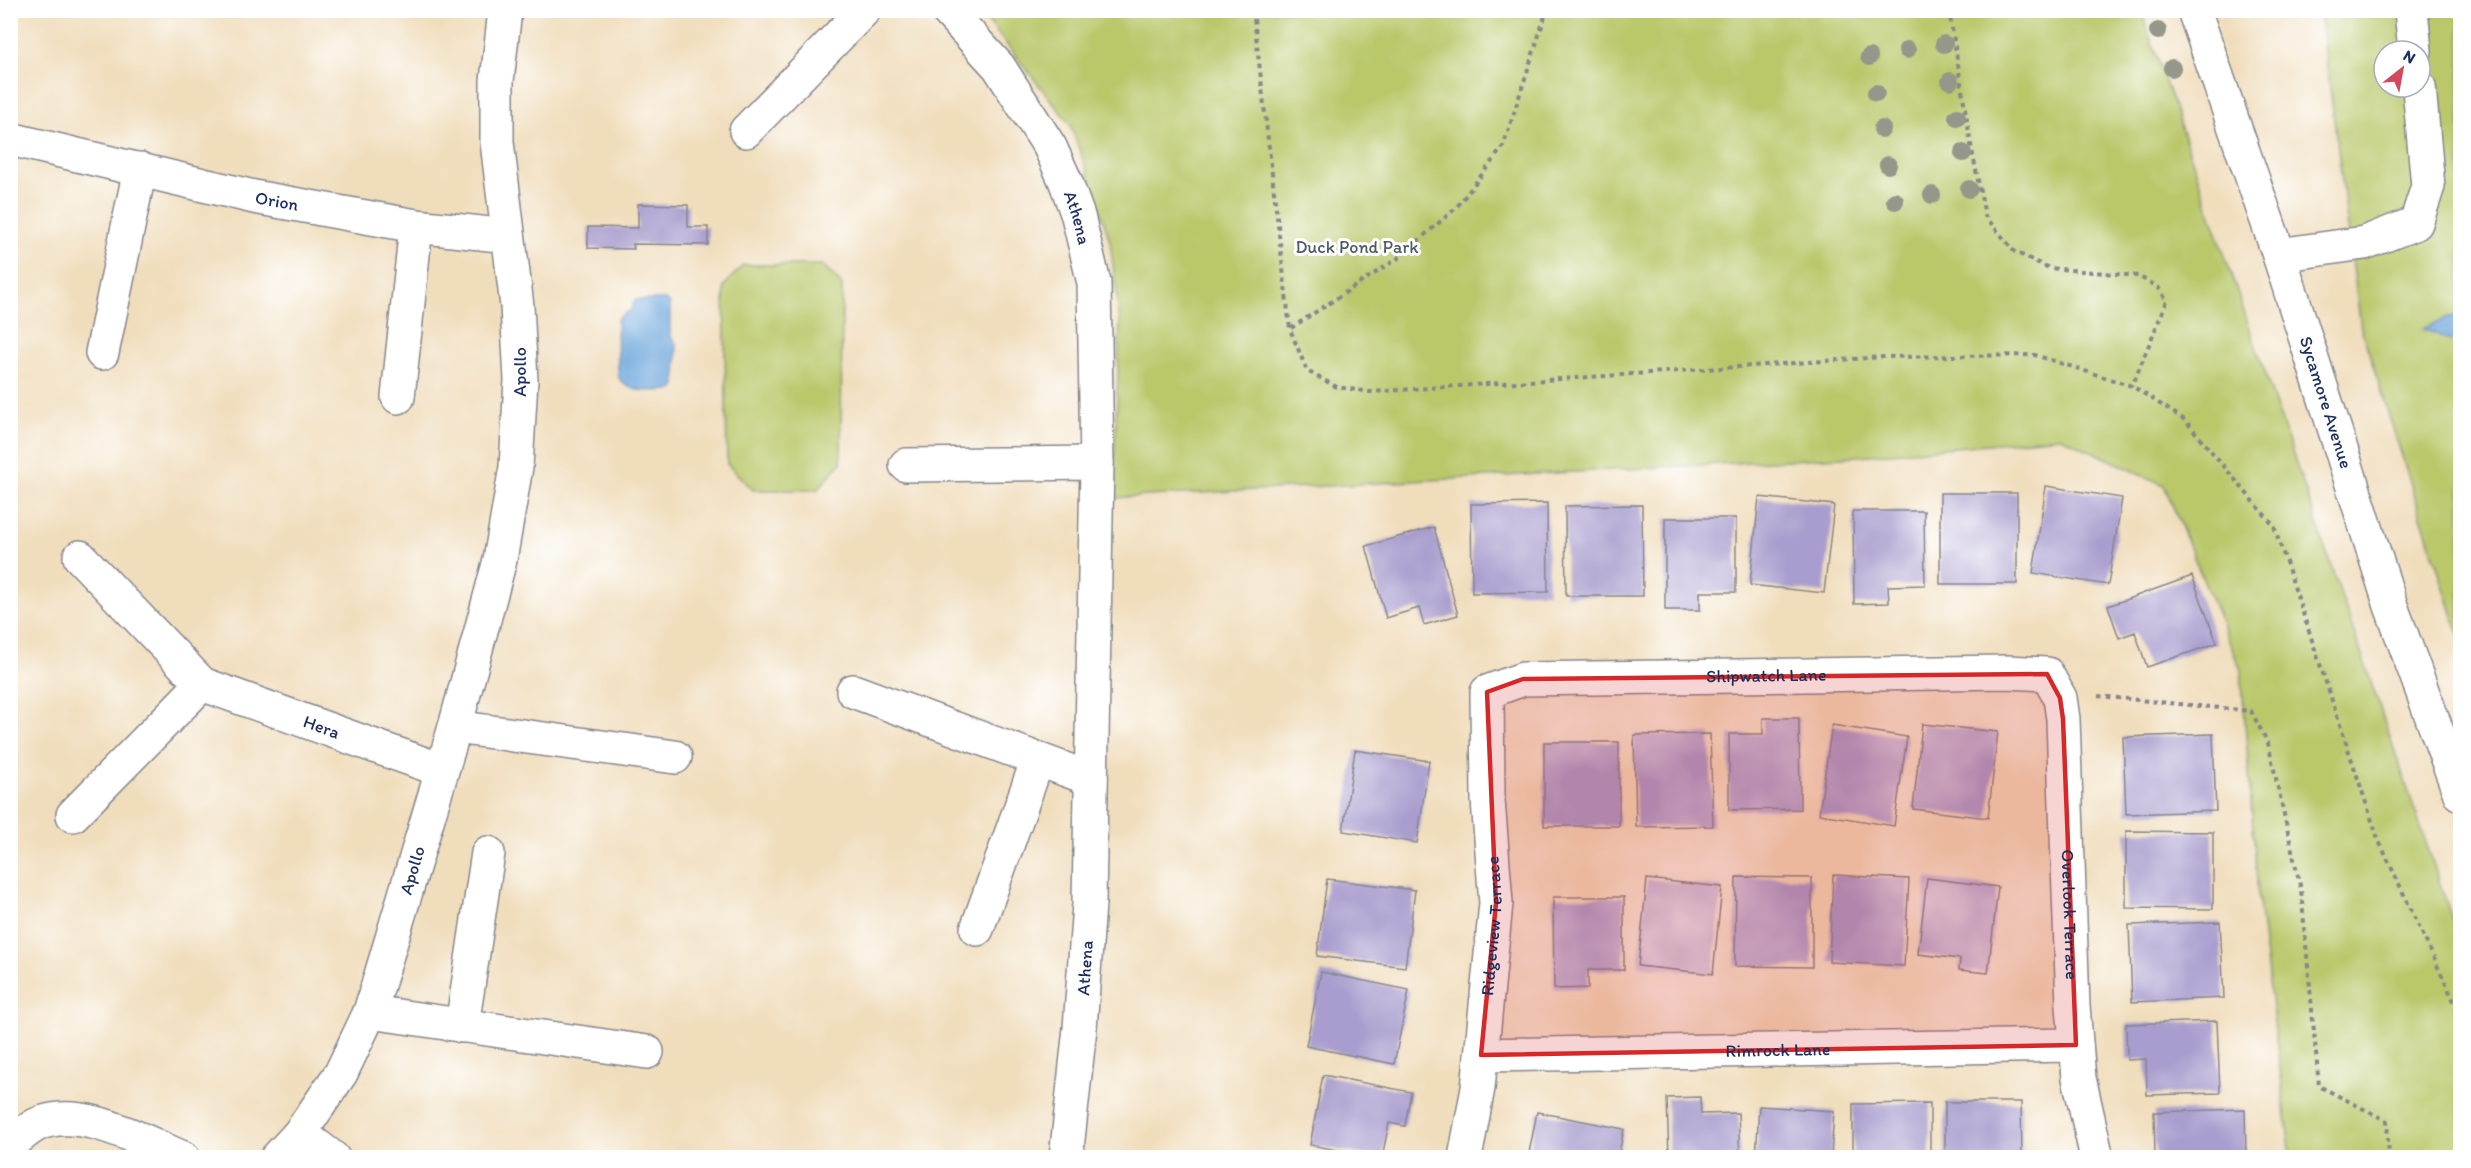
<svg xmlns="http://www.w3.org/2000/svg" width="2471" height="1168" font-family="Itim,sans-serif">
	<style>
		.green { fill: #bac86a; stroke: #6a7c64; stroke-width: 1.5; fill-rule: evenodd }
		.water { fill: #6ba4da; stroke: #436a9c; stroke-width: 1.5 }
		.building { fill: #a89dce }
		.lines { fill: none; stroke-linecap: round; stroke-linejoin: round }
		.minor-casing { stroke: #86868c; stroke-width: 36 }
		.path { stroke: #86868c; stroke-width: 4; stroke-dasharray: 4.5 4.5; stroke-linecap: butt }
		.minor { stroke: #fff; stroke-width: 33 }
		.tree { fill: #95978a }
		.marked { fill: #d62828; fill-opacity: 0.2; stroke: #d62828; stroke-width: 4.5; stroke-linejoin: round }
		.labels { text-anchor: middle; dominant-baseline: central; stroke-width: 6; stroke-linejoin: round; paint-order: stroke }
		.street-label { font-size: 18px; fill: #1b2f5e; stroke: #fff }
		.park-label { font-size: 18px; fill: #4b5d62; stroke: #fff }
	</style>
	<rect width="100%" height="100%" fill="#fff"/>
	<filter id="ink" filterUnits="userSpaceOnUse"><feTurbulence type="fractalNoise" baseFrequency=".0167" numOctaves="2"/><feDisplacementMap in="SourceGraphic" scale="12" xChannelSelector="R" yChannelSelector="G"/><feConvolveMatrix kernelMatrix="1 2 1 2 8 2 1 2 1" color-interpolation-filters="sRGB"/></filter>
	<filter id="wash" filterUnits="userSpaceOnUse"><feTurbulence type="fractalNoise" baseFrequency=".008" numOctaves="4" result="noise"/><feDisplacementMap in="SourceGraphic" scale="24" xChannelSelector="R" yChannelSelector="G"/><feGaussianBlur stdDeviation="1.35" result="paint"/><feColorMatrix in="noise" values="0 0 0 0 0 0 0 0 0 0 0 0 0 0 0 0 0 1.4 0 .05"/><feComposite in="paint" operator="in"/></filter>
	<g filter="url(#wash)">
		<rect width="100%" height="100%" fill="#f0ddbb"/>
		<!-- green -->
		<path class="green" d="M980 11H2141L2460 942V1157H2291L2258 895 2241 670 2164 485 2061 437 1859 456 1113 498 1120 321 1110 241 1092 184 1070 124Z
			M2320 11H2460V638L2361 328ZM2384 51H2420V87H2384Z
			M743 265H823L842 285 841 463 817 490H753L727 464 724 286Z"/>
		<!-- water -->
		<path class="water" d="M635 300H666L670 304V336L677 345 676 385 673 390C654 390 627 396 618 376L617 319 631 310Z
			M2460 313V344L2423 329Z"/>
		<g id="blocks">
			<!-- building -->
			<path class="building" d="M638 204 688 205V227H708V245L633 244 634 249 588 248V227L638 228Z
				M2046 486 2122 498 2108 585 2033 573Z
				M1940 493H2017V584H1940Z
				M1759 497 1834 505 1824 593 1750 585Z
				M1547 503 1548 592 1472 593 1471 504Z
				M1642 505 1643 596H1566L1565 506Z
				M1853 511H1924L1925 585 1888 586 1889 603 1854 604Z
				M1665 518H1736V592H1700V610H1665Z
				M1434 527 1458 615 1424 625 1419 608 1386 618 1366 546Z
				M2192 576 2217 643 2147 667 2135 632 2119 638 2108 606Z
				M1763 718H1799L1800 809 1729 810V734H1763Z
				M1922 724 1998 732 1988 818 1913 809Z
				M1832 725 1907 737 1894 826 1819 814Z
				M1710 734 1713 826 1636 827 1634 735Z
				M2213 734 2216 811 2126 814 2123 737Z
				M1544 742H1619V826H1544Z
				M1355 750 1429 761 1417 843 1343 831Z
				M2126 831 2213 832V909L2126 908Z
				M1833 875 1909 879 1904 966 1829 962Z
				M1736 877 1812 878V967L1735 966Z
				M1927 878 1998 887 1988 973 1959 970 1960 959 1918 954Z
				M1327 879 1415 890 1405 967 1317 956Z
				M1647 879 1722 887 1713 974 1638 966Z
				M1553 897H1624V970H1588V988L1554 989Z
				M2220 922 2224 998 2132 1002 2129 925Z
				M1321 972 1409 990 1394 1064 1306 1046Z
				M2217 1021 2220 1093 2147 1095 2146 1059 2127 1060 2126 1024Z
				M1323 1075 1411 1092 1405 1126 1389 1123 1382 1158 1310 1145Z
				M1700 1097 1701 1114 1738 1113 1740 1158H1669L1667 1098Z
				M1945 1102H2021L2022 1158H1945Z
				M1930 1103V1158H1853V1104Z
				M1759 1106 1834 1111 1831 1158H1756Z
				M2245 1109 2246 1158H2155L2154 1112Z
				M1537 1112 1624 1129 1618 1158H1528Z"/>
		</g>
	</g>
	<g filter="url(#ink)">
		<use href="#blocks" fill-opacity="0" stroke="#86868c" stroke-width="1.5"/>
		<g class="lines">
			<!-- minor casing -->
			<g class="minor-casing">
				<g id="minor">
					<path id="s1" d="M947 10 999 67 1050 147 1065 180 1078 216 1094 283 1097 463 1089 904 1080 1028 1066 1158"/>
					<path id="s2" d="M2194 10 2279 255 2391 606 2460 794"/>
					<path d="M2411 10 2415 51"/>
					<path d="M746 131 864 10"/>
					<path id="s3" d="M10 139 254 197 416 226 508 236"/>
					<path d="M2279 255 2364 243 2416 223 2428 186 2419 87"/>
					<path d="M102 353 140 169"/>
					<path d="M398 397 416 226"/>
					<path d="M906 465 1097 463"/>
					<path id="s4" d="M80 557 202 684 441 770"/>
					<path d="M853 691 1091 779"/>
					<path d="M455 727 675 757"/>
					<path d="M73 815 202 684"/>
					<path d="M977 929 1038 759"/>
					<path d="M370 1012 647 1052"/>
					<path d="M462 1026 488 853"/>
					<path id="s5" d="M1481 1055 2076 1045"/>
					<path d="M300 1133 333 1158"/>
					<path d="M10 1145C18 1138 27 1130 36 1125 80 1104 142 1141 183 1158"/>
					<path id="s6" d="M277 1158 300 1133 341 1073 370 1012 455 727 500 560 516 467 521 380 517 306 497 142V81L505 10"/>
					<path id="s7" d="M1465 1158 1478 1088 1496 903 1488 800 1487 692 1523 679 2007 672 2047 674 2060 698 2063 719 2073 1006 2079 1078 2097 1158"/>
				</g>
			</g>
			<!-- path -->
			<path class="path" d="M1253 10 1290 329 1307 371 1337 387 1370 392 1883 357 2035 355 2132 386 2185 420 2274 526 2378 839 2460 1014
				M1949 10 1971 145 1985 216 2015 252 2049 268 2138 276 2158 287 2167 301 2132 386
				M1291 328 1397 259 1456 208 1503 147 1547 10
				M2098 696 2251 711 2268 743 2301 890 2319 1086 2387 1121 2389 1158"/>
			<!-- minor -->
			<use href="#minor" class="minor"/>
		</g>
		<!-- trees -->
		<g class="tree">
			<circle cx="2158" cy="31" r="9"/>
			<circle cx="1944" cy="44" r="9"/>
			<circle cx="1907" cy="50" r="9"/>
			<circle cx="1869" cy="57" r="9"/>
			<circle cx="2172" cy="68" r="9"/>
			<circle cx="1950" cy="81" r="9"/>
			<circle cx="1876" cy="93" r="9"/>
			<circle cx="1957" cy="117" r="9"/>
			<circle cx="1882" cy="129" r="9"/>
			<circle cx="1963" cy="153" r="9"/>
			<circle cx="1888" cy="165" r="9"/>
			<circle cx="1969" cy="189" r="9"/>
			<circle cx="1932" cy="195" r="9"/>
			<circle cx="1895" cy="201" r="9"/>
		</g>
	</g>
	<!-- marked area -->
	<path class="marked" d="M2047 674 2060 698 2063 719 2076 1045 1481 1055 1496 903 1487 692 1523 679Z"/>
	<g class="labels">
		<!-- street labels -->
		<g class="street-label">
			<text stroke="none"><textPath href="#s3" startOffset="274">Orion</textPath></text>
			<text stroke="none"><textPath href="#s1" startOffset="248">Athena</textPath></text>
			<text transform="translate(520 372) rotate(-90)">Apollo</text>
			<text stroke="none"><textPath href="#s2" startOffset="414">Sycamore Avenue</textPath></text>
			<text stroke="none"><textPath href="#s7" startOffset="750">Shipwatch Lane</textPath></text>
			<text stroke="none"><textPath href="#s4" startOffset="303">Hera</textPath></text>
			<text stroke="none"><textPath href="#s6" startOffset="322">Apollo</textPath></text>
			<text stroke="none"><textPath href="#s7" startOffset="1275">Overlook Terrace</textPath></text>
			<text stroke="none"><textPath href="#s7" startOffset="234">Ridgeview Terrace</textPath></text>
			<text transform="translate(1085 968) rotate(-86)">Athena</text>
			<text stroke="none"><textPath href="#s5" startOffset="297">Rimrock Lane</textPath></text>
		</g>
		<!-- park labels -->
		<g class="park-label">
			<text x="1357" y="247">Duck Pond Park</text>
		</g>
	</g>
	<!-- margin -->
	<rect width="2471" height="1168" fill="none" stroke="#fff" stroke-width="36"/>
	<!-- north arrow -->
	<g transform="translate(2402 69) rotate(31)"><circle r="28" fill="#ffffff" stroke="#a4acbf" stroke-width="1.5"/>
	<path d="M0-4.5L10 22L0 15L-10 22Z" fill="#d1495b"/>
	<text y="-9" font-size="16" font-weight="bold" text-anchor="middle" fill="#1b2f5e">N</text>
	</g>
</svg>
